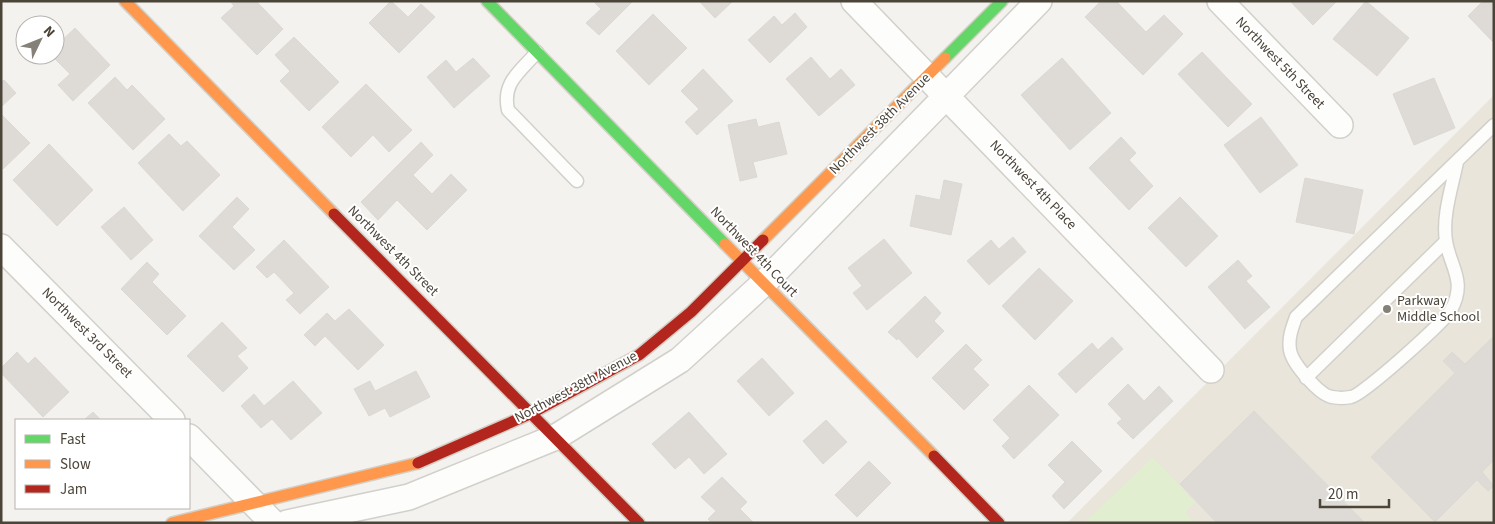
<svg xmlns="http://www.w3.org/2000/svg" width="1495" height="524" font-family="'Source Sans 3',sans-serif">
	<style>
		.education { fill: #eae5da }
		.green { fill: #e1eecf }
		.building { fill: #dedbd6; stroke: #dcd9d4 }
		.lines { fill: none; stroke-linecap: round; stroke-linejoin: round }
		.lane-casing { stroke: #d2d0cb; stroke-width: 15 }
		.street-casing { stroke: #d2d0cb; stroke-width: 28 }
		.fast-casing { stroke: #d3cfc5; stroke-width: 14 }
		.slow-casing { stroke: #d3cfc5; stroke-width: 14 }
		.jam-casing { stroke: #d3cfc5; stroke-width: 14 }
		.lane { stroke: #fdfdfc; stroke-width: 12 }
		.street { stroke: #fdfdfc; stroke-width: 25 }
		.fast { stroke: #63d668; stroke-width: 11 }
		.slow { stroke: #ff974d; stroke-width: 11 }
		.jam { stroke: #b3261e; stroke-width: 11 }
		.poi-dot { fill: #868178; stroke: #fff; stroke-width: 2 }
		.labels { text-anchor: middle; dominant-baseline: central; stroke-width: 4; stroke-linejoin: round; paint-order: stroke }
		.street-label { font-size: 14px; fill: #4b4439; stroke: #fff }
		.poi-label { font-size: 14px; fill: #4b4439; stroke: #fff; text-anchor: start }
	</style>
	<rect width="100%" height="100%" fill="#f4f2ee"/>
	<!-- education -->
	<path class="education" d="M1494 95V523H1067Z"/>
	<!-- green -->
	<path class="green" d="M1153 457 1195 502 1185 512 1195 523H1084Z"/>
	<!-- building -->
	<path class="building" d="M230 1H256L283 29 257 55 221 18 234 6Z
		M391 1 408 17 421 4 435 17 399 53 369 23Z
		M593 1H633L599 35 586 23 601 9Z
		M699 1H733L715 18Z
		M1101 1H1116L1146 32 1164 15 1183 34 1143 75 1085 17Z
		M1290 1H1337L1313 25Z
		M1366 1 1409 38 1377 76 1333 39Z
		M1483 1H1494V43L1468 16Z
		M795 13 807 27 770 63 748 40 774 16 782 25Z
		M653 14 687 48 649 85 616 51Z
		M75 28 110 65 73 101 58 85 70 74 51 55H55V47Z
		M294 37 339 82 309 111 280 81 290 71 275 55Z
		M1202 52 1252 104 1228 127 1178 74Z
		M811 57 830 79 841 69 855 85 819 116 786 79Z
		M473 58 490 76 454 108 427 77 446 60 456 72Z
		M1062 58 1111 113 1070 150 1021 95Z
		M703 69 733 101 697 135 685 122 699 109 681 91Z
		M115 77 127 90 132 85 165 119 133 150 88 103Z
		M1434 78 1455 128 1414 145 1393 94Z
		M4 80 16 93 1 107V82Z
		M366 84 412 130 389 152 373 135 351 157 322 127Z
		M1 114 30 143 3 169 1 167Z
		M1261 117 1298 165 1260 193 1224 145Z
		M756 119 758 127 779 122 787 154 753 162 757 177 740 181 728 125Z
		M169 134 181 146 187 141 220 175 183 211 138 163Z
		M1121 137 1136 153 1129 160 1153 186 1129 210 1089 168Z
		M421 142 433 155 413 175 432 194 451 174 467 190 427 230 397 200 378 220 361 202Z
		M49 144 93 190 57 226 13 180Z
		M1305 178 1363 190 1354 234 1296 222Z
		M944 180 962 184 951 235 910 226 916 195 940 200Z
		M237 197 249 209 232 227 255 250 234 270 199 236Z
		M1180 197 1218 236 1186 267 1148 228Z
		M124 207 153 240 131 260 101 227Z
		M1013 237 1026 252 989 285 967 261 991 240 999 249Z
		M884 239 912 273 867 310 853 293 862 286 848 268Z
		M284 240 329 287 300 314 286 300 294 293 274 272 267 278 256 267Z
		M1238 260 1252 276 1246 281 1270 307 1245 329 1208 287Z
		M147 262 159 274 152 282 186 316 167 335 121 289Z
		M1039 268 1073 301 1035 340 1002 306Z
		M925 296 941 313 934 321 944 331 917 358 898 338 897 340 888 332Z
		M349 309 384 345 358 370 325 336 315 346 304 335 327 313 335 321Z
		M222 322 247 348 237 356 248 368 223 392 187 356Z
		M1494 336V460L1482 472 1494 486 1488 491 1477 480 1435 522 1371 457 1455 373 1443 361 1452 352 1465 364Z
		M1112 337 1123 349 1076 393 1058 374 1092 343 1098 350Z
		M966 344 982 360 973 369 989 385 964 410 932 378Z
		M17 352 28 364 35 357 69 392 43 417 1 373V368Z
		M762 358 794 393 769 416 737 381Z
		M416 371 430 397 390 417 385 408 369 416 354 389 370 381 375 391Z
		M293 381 322 413 291 440 272 419 261 428 241 406 254 394 264 406Z
		M1128 384 1144 401 1159 386 1173 401 1133 439 1117 423 1122 419 1108 404Z
		M1029 385 1059 415 1014 459 1002 446 1010 438 993 420Z
		M1254 411 1365 523H1217L1180 484Z
		M93 412 101 420H84Z
		M689 412 727 454 704 474 689 457 675 469 652 444Z
		M826 420 847 442 823 464 803 441Z
		M1072 441 1102 471 1064 509 1052 496 1065 482 1048 465Z
		M869 461 891 483 857 517 835 495Z
		M722 477 747 502 740 509 754 523H712L708 519 716 511 701 497Z"/>
	<g class="lines">
		<!-- lane casing -->
		<g class="lane-casing">
			<path id="lane" d="M537 52C520 72 502 82 508 110L577 181
				M1457 162C1452 187 1442 216 1446 241 1450 267 1467 281 1451 310 1444 322 1362 396 1351 397 1346 398 1337 398 1332 397 1319 395 1292 363 1290 350 1288 338 1292 328 1296 317L1494 125
				M1306 378 1446 241"/>
		</g>
		<!-- street casing -->
		<g class="street-casing">
			<path id="street" d="M854 1 1211 370
				M1220 1 1340 125
				M1 247 172 420
				M189 437 273 523
				M287 523 409 497 556 437 680 360 764 283 1039 1"/>
		</g>
		<!-- fast casing -->
		<g class="fast-casing">
			<path id="fast" d="M487 1 725 244
				M945 58 1002 1"/>
		</g>
		<!-- slow casing -->
		<g class="slow-casing">
			<path id="slow" d="M125 1 334 214
				M763 240 945 58
				M725 244 934 456
				M172 523 418 463"/>
		</g>
		<!-- jam casing -->
		<g class="jam-casing">
			<path id="jam" d="M334 214 639 523
				M934 456 999 523
				M418 463 532 413 639 355 691 312 763 240"/>
		</g>
		<!-- lane -->
		<use href="#lane" class="lane"/>
		<!-- street -->
		<use href="#street" class="street"/>
		<!-- fast -->
		<use href="#fast" class="fast"/>
		<!-- slow -->
		<use href="#slow" class="slow"/>
		<!-- jam -->
		<use href="#jam" class="jam"/>
	</g>
	<!-- markers -->
	<circle class="poi-dot" cx="1387" cy="309" r="5"/>
	<g class="labels">
		<!-- street labels -->
		<g class="street-label">
			<text transform="translate(1280 63) rotate(46)">Northwest 5th Street</text>
			<text transform="translate(880 124) rotate(-45)">Northwest 38th Avenue</text>
			<text transform="translate(1033 185) rotate(46)">Northwest 4th Place</text>
			<text transform="translate(393 251) rotate(45)">Northwest 4th Street</text>
			<text transform="translate(754 252) rotate(46)">Northwest 4th Court</text>
			<text transform="translate(87 333) rotate(45)">Northwest 3rd Street</text>
			<text transform="translate(576 387) rotate(-28)">Northwest 38th Avenue</text>
		</g>
		<!-- poi labels -->
		<g class="poi-label">
			<text x="1397" y="301">Parkway<tspan x="1397" dy="16">Middle School</tspan></text>
		</g>
	</g>
	<!-- border -->
	<rect width="1495" height="524" fill="none" stroke="#4b4439" stroke-width="5"/>
	<!-- legend -->
	<rect x="15" y="419" width="175" height="90" fill="#ffffff" stroke="#b7b4b0"/>
	<rect x="25" y="435" width="25" height="8" fill="#63d668" stroke="#b7b4b0"/>
	<text x="60" y="444" font-size="15" fill="#4b4439">Fast</text>
	<rect x="25" y="460" width="25" height="8" fill="#ff974d" stroke="#b7b4b0"/>
	<text x="60" y="469" font-size="15" fill="#4b4439">Slow</text>
	<rect x="25" y="485" width="25" height="8" fill="#b3261e" stroke="#b7b4b0"/>
	<text x="60" y="494" font-size="15" fill="#4b4439">Jam</text>
	<!-- north arrow -->
	<g transform="translate(40 40) rotate(47)"><circle r="24" fill="#ffffff" stroke="#b7b4b0"/>
	<path d="M0-4L9 19L0 12L-9 19Z" fill="#868178"/>
	<text y="-8" font-size="14" font-weight="bold" text-anchor="middle" fill="#4b4439">N</text>
	</g>
	<!-- scale -->
	<path d="M1320 499v8h69v-8" fill="none" stroke="#4b4439" stroke-width="2.5"/>
	<text x="1328" y="499" font-size="15" fill="#4b4439" stroke="#ffffff" stroke-width="4" paint-order="stroke">20 m</text>
</svg>
